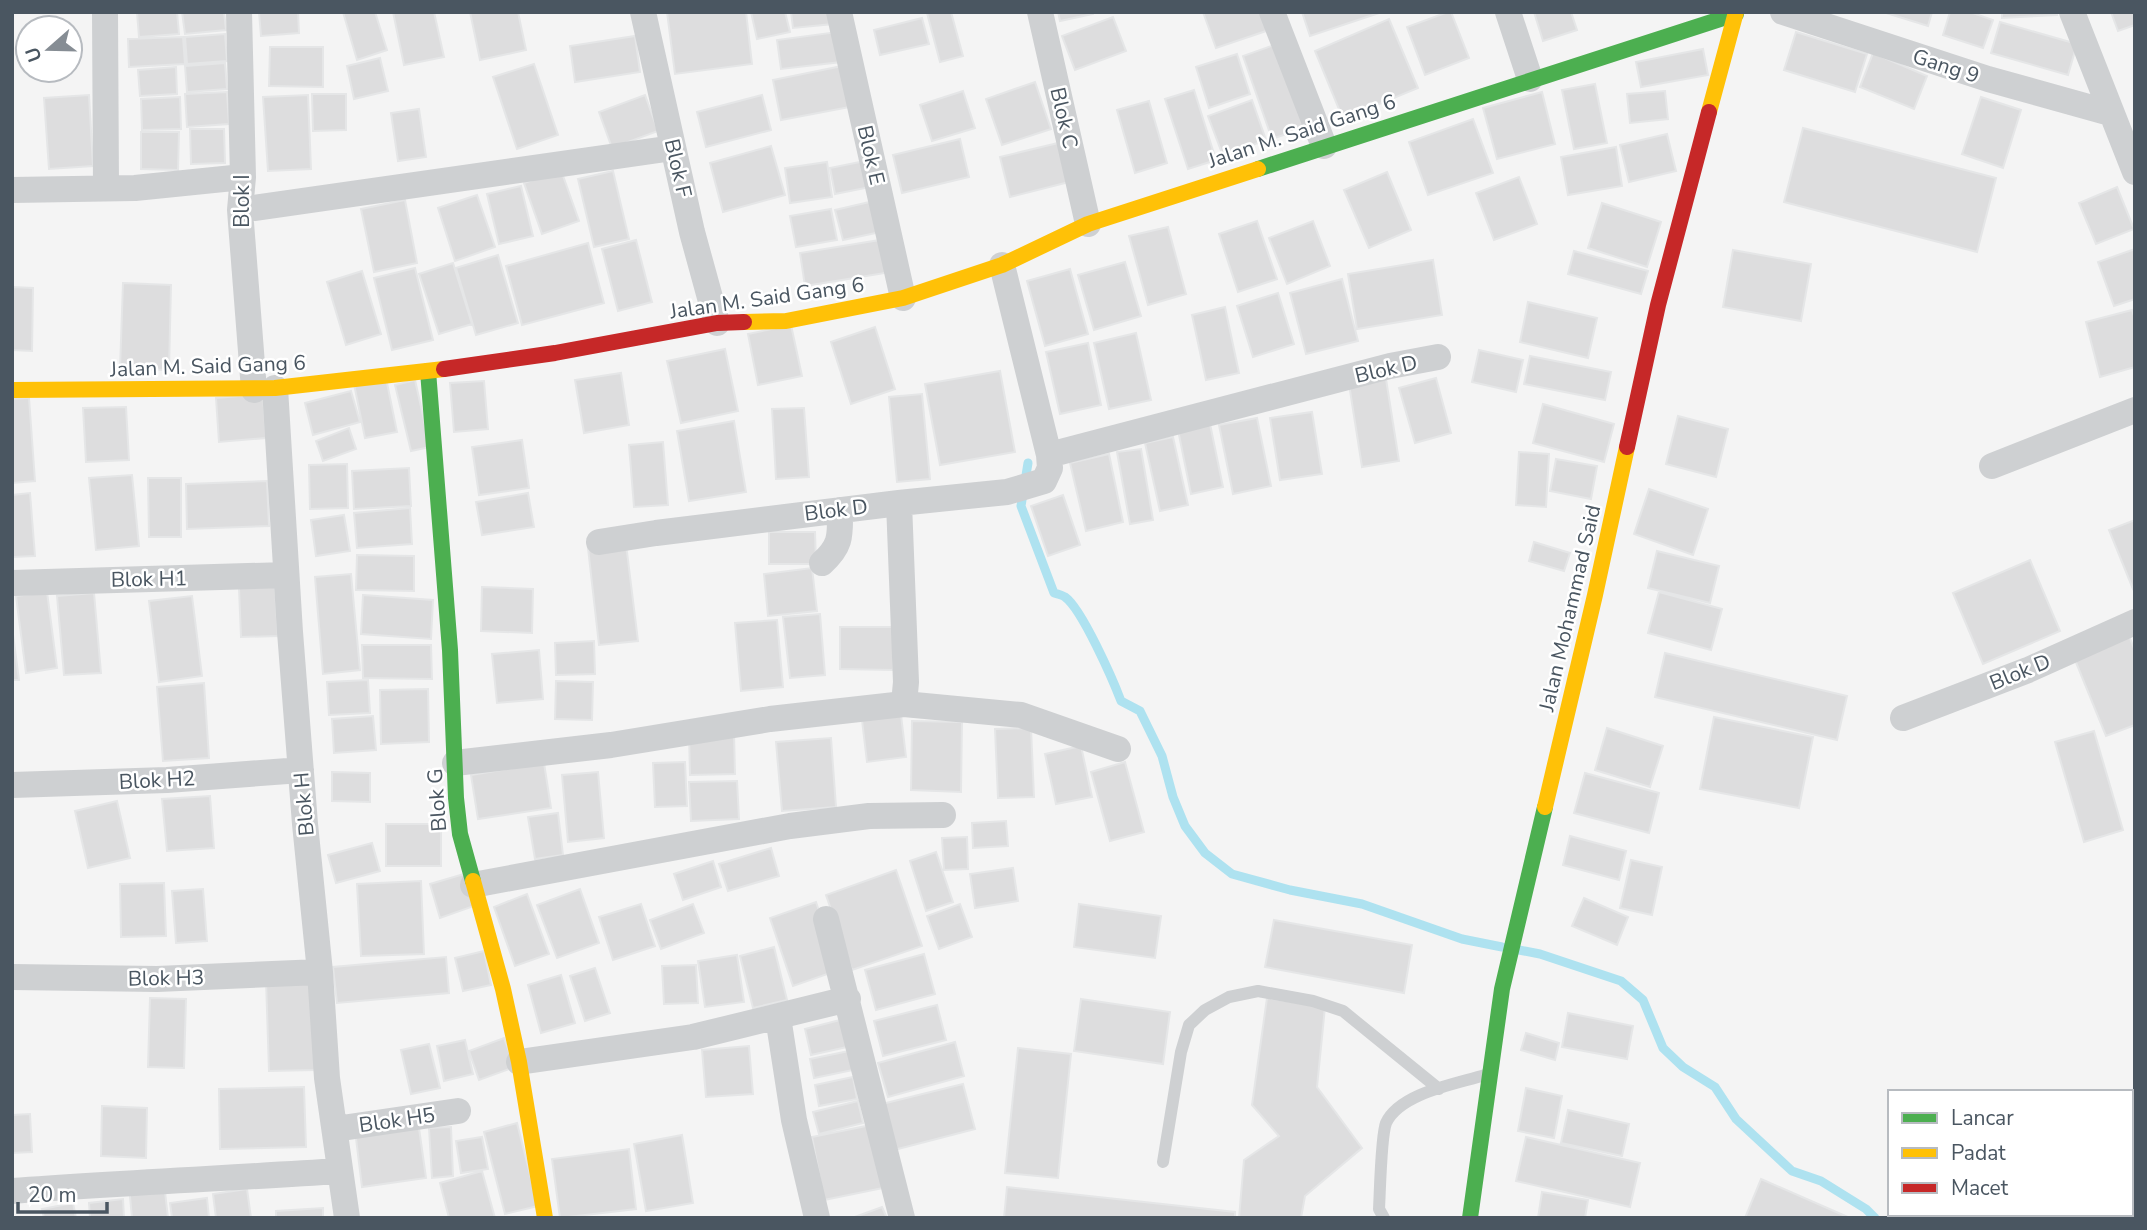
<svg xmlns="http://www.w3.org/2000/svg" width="2147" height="1230" font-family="'Nunito Sans',sans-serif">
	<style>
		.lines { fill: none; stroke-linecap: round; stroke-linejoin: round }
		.stream { stroke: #aee2f0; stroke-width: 9 }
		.building { fill: #ddddde; stroke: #e5e6e7; stroke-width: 2 }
		.lane { stroke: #ced0d2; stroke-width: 12 }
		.street { stroke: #ced0d2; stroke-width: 26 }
		.fast { stroke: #4caf50; stroke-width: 16 }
		.slow { stroke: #ffc107; stroke-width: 16 }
		.jam { stroke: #c62828; stroke-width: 16 }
		.labels { text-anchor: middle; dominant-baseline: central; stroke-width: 5; stroke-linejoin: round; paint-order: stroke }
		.street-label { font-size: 21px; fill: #4a5661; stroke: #fff }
	</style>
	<rect width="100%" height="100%" fill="#f4f4f4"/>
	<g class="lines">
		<!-- stream -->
		<path class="stream" d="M1028 463 1021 506 1054 593C1058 594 1062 595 1065 597 1082 609 1113 680 1121 701L1140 711 1162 756 1173 797 1185 826 1205 853 1232 874 1290 890 1362 904 1462 939 1502 947
			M1519 950 1540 954 1621 981 1643 1000 1663 1048 1683 1067 1715 1087 1736 1119 1792 1171 1821 1181 1866 1209 1875 1218"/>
	</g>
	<!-- building -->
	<path class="building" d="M137 12H177L179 34 139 37Z
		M182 12H224L226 30 185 34Z
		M259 12H298L299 33 261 36Z
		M343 12H375L387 50 357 60Z
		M393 12H434L444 57 404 65Z
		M470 12H518L526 50 480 60Z
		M667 12H746L752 64 675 74Z
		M751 12H785L790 32 757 39Z
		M791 12H832L833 24 793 28Z
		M951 12 963 56 940 62 927 13Z
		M1058 12H1093V14L1060 21Z
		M1203 12H1263L1269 30 1216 48Z
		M1302 12H1379V13L1310 36Z
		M1448 12H1451L1469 58 1425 75 1407 27Z
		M1534 12H1571L1577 30 1543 41Z
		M1883 12H1932L1928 26Z
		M1950 12H1970L1993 20 1983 48 1943 35Z
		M2002 12H2057V15L2002 18Z
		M2111 12H2135V25L2118 31Z
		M1113 17 1126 51 1075 70 1062 36Z
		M922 18 929 44 880 55 874 30Z
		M1389 19 1418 88 1343 119 1315 51Z
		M2000 22 2077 44 2068 75 1991 53Z
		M837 32 841 62 781 69 777 40Z
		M1796 32 1867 54 1855 92 1784 70Z
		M225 34 227 61 187 64 185 37Z
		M635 36 640 72 575 82 570 46Z
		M183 37 185 64 129 67 128 39Z
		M1277 44 1307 127 1272 139 1243 56Z
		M270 47H323V87L269 86Z
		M1703 49 1708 75 1641 87 1636 62Z
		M1873 53 1927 76 1914 109 1860 87Z
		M1237 54 1250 94 1209 108 1196 67Z
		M380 58 388 91 354 99 347 66Z
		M225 63 227 89 187 92 185 66Z
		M534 64 558 135 517 149 493 77Z
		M847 65 855 106 781 120 773 80Z
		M176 67 177 94 140 96 138 70Z
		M1035 82 1051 129 1002 145 986 99Z
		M1595 84 1607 143 1574 149 1562 90Z
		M1194 90 1216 160 1188 169 1165 99Z
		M963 91 975 128 932 141 920 105Z
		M1665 91 1668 119 1630 123 1627 94Z
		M227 92 229 124 187 127 185 94Z
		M1542 92 1555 144 1497 159 1483 108Z
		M312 94H346V130L313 131Z
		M89 95 93 166 49 169 44 98Z
		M308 95 311 169 268 171 263 97Z
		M645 95 658 131 612 148 599 112Z
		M762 95 771 130 706 147 697 112Z
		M180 97 181 129 142 130 141 99Z
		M1981 97 2021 110 2003 168 1962 154Z
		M1252 100 1266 140 1223 156 1208 116Z
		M1149 101 1167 163 1135 173 1117 110Z
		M419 109 426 157 398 161 391 113Z
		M1473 119 1493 173 1428 195 1409 142Z
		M1803 128 1996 178 1977 252 1784 202Z
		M190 129H224L225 163 191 164Z
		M141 132H179L178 170 141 169Z
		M1667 134 1676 171 1629 182 1620 145Z
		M960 139 969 177 902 193 893 155Z
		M1058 143 1069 182 1010 197 1000 157Z
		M771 146 785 195 723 212 710 163Z
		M1616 147 1622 186 1568 195 1561 157Z
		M870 160 875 186 835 194 830 168Z
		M827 162 832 197 790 203 785 168Z
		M561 170 579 221 542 234 524 183Z
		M613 171 629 239 594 247 578 179Z
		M1387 172 1411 230 1369 248 1344 190Z
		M1519 177 1537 224 1494 240 1476 193Z
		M521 186 533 236 499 244 487 194Z
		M2117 187 2134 229 2096 244 2079 203Z
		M477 195 495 247 455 261 438 208Z
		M405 200 417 263 374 272 361 209Z
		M878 200 885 231 843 240 835 210Z
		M1602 203 1661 222 1647 267 1588 248Z
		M831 209 837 240 796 247 790 216Z
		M1257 221 1277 279 1238 292 1219 234Z
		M1313 221 1330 266 1287 284 1269 238Z
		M1168 227 1186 294 1148 305 1129 236Z
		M886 239 891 272 805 286 800 253Z
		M636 240 652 302 618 311 602 249Z
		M588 243 604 303 522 325 506 266Z
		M2135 249V299L2114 306 2098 262Z
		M1733 250 1811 264 1801 321 1723 307Z
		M1574 251 1648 271 1641 294 1568 274Z
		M498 255 518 323 476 335 456 268Z
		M1433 260 1442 315 1357 329 1348 274Z
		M1125 262 1141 316 1094 330 1078 275Z
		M453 263 472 324 439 334 419 274Z
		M415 268 433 340 392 350 374 278Z
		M1070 269 1088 334 1045 346 1027 281Z
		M362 271 381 334 346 345 327 282Z
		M1342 279 1358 341 1306 354 1290 293Z
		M123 283 171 285 169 370 120 369Z
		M12 287 33 288 32 351 12 350Z
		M1278 293 1294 344 1253 357 1237 306Z
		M1528 302 1597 318 1588 358 1520 342Z
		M1225 307 1239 373 1206 380 1192 315Z
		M2132 310 2135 319V367L2100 377 2086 322Z
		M791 325 802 376 758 385 748 334Z
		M875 327 895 389 851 404 831 342Z
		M1136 333 1151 400 1109 409 1094 343Z
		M1088 343 1101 405 1060 414 1046 352Z
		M725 349 738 411 681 423 667 361Z
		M1479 350 1523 360 1516 392 1472 382Z
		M1530 356 1611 372 1605 400 1524 384Z
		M1000 371 1015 452 940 465 925 384Z
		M621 373 629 425 584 433 575 380Z
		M386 378 397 432 365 438 354 384Z
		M1436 378 1451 433 1415 443 1399 388Z
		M1386 379 1399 461 1362 467 1349 384Z
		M415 380 430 447 411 451 395 385Z
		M484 381 488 429 454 432 450 383Z
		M351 391 360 422 313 435 305 403Z
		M263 394 266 438 219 442 216 398Z
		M922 394 930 479 897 482 889 397Z
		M29 398 35 481 12 483V399Z
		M1543 404 1614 424 1604 462 1533 443Z
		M126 407 129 460 86 462 83 408Z
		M804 408 809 477 776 479 772 409Z
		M1312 412 1322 474 1280 480 1270 418Z
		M1678 416 1728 429 1716 477 1666 464Z
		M1257 418 1271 486 1233 494 1219 425Z
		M734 421 746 492 689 501 677 431Z
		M1210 424 1223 487 1191 494 1178 430Z
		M349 428 356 449 323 461 316 441Z
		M1173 437 1188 505 1160 511 1145 443Z
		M522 440 529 488 479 495 472 447Z
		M663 442 668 505 634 507 629 445Z
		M1141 449 1153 520 1130 524 1117 452Z
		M1519 452 1549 454 1546 507 1516 505Z
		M1109 454 1123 522 1086 531 1070 463Z
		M1556 459 1597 466 1591 499 1550 491Z
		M347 464 348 508 310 509 309 465Z
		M409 468 411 506 354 509 352 471Z
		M132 475 139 546 96 550 89 478Z
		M148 478H181V537H149Z
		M267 481 269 526 187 529 186 484Z
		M1649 489 1708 509 1693 555 1634 534Z
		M30 493 35 556 12 557V495Z
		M528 493 534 527 482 535 476 502Z
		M1063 495 1080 545 1048 556 1031 506Z
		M410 508 412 544 357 548 354 513Z
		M344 515 350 551 316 556 311 520Z
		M2135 520V588L2133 589 2109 530Z
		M769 532H815L816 564H769Z
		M1534 542 1570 553 1564 571 1529 561Z
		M626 544 638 641 599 645 588 548Z
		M1657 551 1719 566 1710 603 1648 588Z
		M357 555 414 556V591L356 590Z
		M2030 560 2060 631 1983 664 1953 593Z
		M812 568 817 611 768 616 764 574Z
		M351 574 360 670 323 674 315 577Z
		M275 586 278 636 241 637 239 588Z
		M482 587 533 589 532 633 481 631Z
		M47 592 57 668 26 673 16 596Z
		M1659 592 1722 609 1711 650 1648 633Z
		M94 593 101 673 64 675 57 596Z
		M363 595 433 600 431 639 361 634Z
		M192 596 202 676 159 682 149 601Z
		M820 614 825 675 790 678 783 617Z
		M777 620 783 687 741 691 735 623Z
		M12 627 19 680H12Z
		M840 627H893V670L840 669Z
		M2128 633 2135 651V725L2106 736 2073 655Z
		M594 641 595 674 556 675 555 643Z
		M362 645H431L432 679 363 678Z
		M539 650 543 699 497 703 492 654Z
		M1665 653 1847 696 1837 740 1655 697Z
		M368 680 370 713 329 715 327 682Z
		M556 681 593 682 592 720 555 719Z
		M204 683 209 758 163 761 157 687Z
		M428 689 429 742 381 744 380 690Z
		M901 715 906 757 867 762 862 720Z
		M373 716 376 750 334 753 332 719Z
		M1714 717 1813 737 1799 808 1700 789Z
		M912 721 962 722 961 792 911 790Z
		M1031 728 1034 797 998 798 995 729Z
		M1607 728 1663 746 1650 787 1595 770Z
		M2094 731 2123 830 2084 842 2055 742Z
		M734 733 735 774 690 775 689 734Z
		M831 738 836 807 782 811 776 742Z
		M1081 746 1092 797 1056 804 1045 754Z
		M685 762 687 806 655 807 653 763Z
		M1125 762 1144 832 1110 841 1091 772Z
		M544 763 551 808 478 819 471 775Z
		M332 772 370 773V802L332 801Z
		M598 772 604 838 568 842 562 775Z
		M1585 773 1659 793 1649 833 1574 813Z
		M737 781 739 819 691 821 689 782Z
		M210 796 214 848 167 851 162 799Z
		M117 801 130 858 88 868 75 811Z
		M558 813 563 855 535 859 528 817Z
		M1006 821 1008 846 973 848 972 823Z
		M386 824H441V866H386Z
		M1570 836 1626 851 1619 880 1563 865Z
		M967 837 968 869 944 870 942 838Z
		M372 843 380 871 336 883 328 855Z
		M771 848 779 876 728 891 719 864Z
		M936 852 953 902 926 911 910 861Z
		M1631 860 1662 867 1652 915 1620 908Z
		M713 861 721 887 683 900 674 874Z
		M1013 868 1018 901 975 908 970 874Z
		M896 870 922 946 852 970 826 895Z
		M464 874 474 906 440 918 430 884Z
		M421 881 424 954 361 956 357 884Z
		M164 883 166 936 121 937 120 884Z
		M203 889 207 941 176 943 172 891Z
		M580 889 599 943 557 958 537 905Z
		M527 894 549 954 515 966 494 907Z
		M1584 898 1628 917 1617 945 1572 926Z
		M816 902 839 970 793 986 770 918Z
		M641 904 655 946 613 960 599 917Z
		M693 904 704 933 661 949 650 920Z
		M960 904 972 937 939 949 927 916Z
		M1079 904 1161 916 1155 958 1074 947Z
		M1274 920 1412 945 1404 993 1265 967Z
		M774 947 787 1000 753 1008 740 956Z
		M484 951 491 985 463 991 455 958Z
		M924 954 935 994 876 1010 865 970Z
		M737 955 744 1002 705 1007 698 961Z
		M446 957 449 993 337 1003 333 967Z
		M696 965 698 1003 664 1004 662 966Z
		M595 968 610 1013 585 1021 570 976Z
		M561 975 575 1023 541 1033 528 985Z
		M313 978 316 1070 269 1071 266 980Z
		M150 998 186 999 184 1068 148 1067Z
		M1267 998 1325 1007 1317 1087 1362 1148 1305 1196 1301 1218H1239L1244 1160 1279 1136 1252 1105Z
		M1081 999 1170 1012 1163 1064 1074 1051Z
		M937 1005 946 1040 883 1056 874 1021Z
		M1568 1013 1633 1026 1627 1059 1562 1047Z
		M840 1020 847 1047 811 1055 805 1029Z
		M1526 1033 1559 1043 1555 1060 1521 1050Z
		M504 1038 515 1067 479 1080 469 1051Z
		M465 1040 473 1074 444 1081 437 1046Z
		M955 1042 964 1076 888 1097 878 1063Z
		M429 1044 440 1088 411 1094 401 1050Z
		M749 1046 753 1094 706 1097 702 1050Z
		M1018 1048 1071 1054 1058 1178 1005 1173Z
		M849 1051 853 1070 814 1078 810 1059Z
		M853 1077 857 1099 819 1106 815 1085Z
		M963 1084 975 1129 894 1150 882 1104Z
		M304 1087 306 1147 220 1149 219 1089Z
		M1526 1088 1562 1096 1554 1138 1518 1131Z
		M858 1101 863 1123 819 1134 813 1112Z
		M102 1106 147 1108 146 1158 101 1156Z
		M1568 1110 1629 1124 1622 1156 1561 1143Z
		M30 1114 32 1152 12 1153V1115Z
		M418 1121 426 1178 362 1187 355 1130Z
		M517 1123 538 1206 505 1214 484 1132Z
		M871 1125 883 1188 824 1200 812 1137Z
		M451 1127 453 1176 432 1178 429 1128Z
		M682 1135 693 1203 646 1211 634 1144Z
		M482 1137 488 1169 461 1173 456 1141Z
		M1526 1137 1640 1163 1630 1207 1516 1181Z
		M629 1149 636 1209 560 1218 552 1159Z
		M482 1171 495 1218H449L440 1183Z
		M1761 1179 1850 1218H1745Z
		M164 1183 168 1218H132L129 1186Z
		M1007 1187 1235 1212V1218H1004Z
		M247 1189 251 1218H216L213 1194Z
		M1542 1192 1588 1200 1585 1218H1538Z
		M207 1198 209 1218H172L170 1203Z
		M123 1199 124 1218H90L89 1203Z
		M73 1203 76 1218H44L42 1209Z
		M882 1207 887 1218H852Z
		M323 1208V1218H276V1211Z"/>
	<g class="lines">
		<!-- lane -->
		<path class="lane" d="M1163 1162 1181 1052 1189 1025 1205 1010 1229 997 1258 991 1313 1001 1343 1011 1439 1089
			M1384 1218 1379 1209C1380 1192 1381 1136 1386 1123 1400 1093 1456 1084 1485 1075"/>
		<!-- street -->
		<path class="street" d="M105 12 106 187
			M239 12 243 177 240 210 254 390
			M643 12 692 232 717 323
			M839 12 903 298
			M1040 12 1088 224
			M1272 12 1324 146
			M1508 12 1530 79
			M1783 12 1988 79 2110 113
			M2072 12 2135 172
			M12 190 135 188 243 177
			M240 210 673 148
			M275 388 290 632 305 824 320 972 327 1078 347 1218
			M1049 455 1390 366 1438 357
			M1992 466 2135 410
			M599 542 656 533 899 503 1007 492 1044 481 1050 468 1049 455 1002 265
			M822 563C842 545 840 535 840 510
			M12 583 286 575
			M904 704 1021 715 1118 749
			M1903 718 2028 670 2135 622
			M455 763 611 745 770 719 904 704 906 682 899 503
			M12 785 167 780 301 770
			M473 885 790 826 869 816 943 815
			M826 919 902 1218
			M12 977 157 979 320 972
			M778 1017 794 1120 817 1218
			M519 1062 693 1037 848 999
			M335 1129 458 1111
			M12 1191C121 1183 230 1178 340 1171"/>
		<!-- fast -->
		<path class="fast" d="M1258 169 1736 14
			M428 371 450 650 456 798 460 834 473 881
			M1470 1218 1502 989 1545 807"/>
		<!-- slow -->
		<path class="slow" d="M1709 112 1736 12
			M744 322 786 321 903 298 1002 265 1088 224 1258 169
			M12 390 275 388 444 369
			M1545 807 1595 595 1627 447
			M473 881 503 989 519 1062 545 1218"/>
		<!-- jam -->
		<path class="jam" d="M444 369 555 353 717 323 744 322
			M1627 447 1658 305 1709 112"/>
	</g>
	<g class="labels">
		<!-- street labels -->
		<g class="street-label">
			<text transform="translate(1946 66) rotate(18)">Gang 9</text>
			<text transform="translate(1064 118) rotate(77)">Blok C</text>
			<text transform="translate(1302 131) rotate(-18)">Jalan M. Said Gang 6</text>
			<text transform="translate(871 155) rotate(77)">Blok E</text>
			<text transform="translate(678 168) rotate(77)">Blok F</text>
			<text transform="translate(242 201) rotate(-90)">Blok I</text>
			<text transform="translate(767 298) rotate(-8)">Jalan M. Said Gang 6</text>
			<text transform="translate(208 366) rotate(-2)">Jalan M. Said Gang 6</text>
			<text transform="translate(1386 369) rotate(-13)">Blok D</text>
			<text transform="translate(836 510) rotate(-7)">Blok D</text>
			<text transform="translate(149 579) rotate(-1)">Blok H1</text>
			<text transform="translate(1570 608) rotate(-77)">Jalan Mohammad Said</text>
			<text transform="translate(2020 672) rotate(-22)">Blok D</text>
			<text transform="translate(157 780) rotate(-3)">Blok H2</text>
			<text transform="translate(437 800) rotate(-94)">Blok G</text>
			<text transform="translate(304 804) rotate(-95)">Blok H</text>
			<text transform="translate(166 978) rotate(-1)">Blok H3</text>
			<text transform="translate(397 1120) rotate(-8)">Blok H5</text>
		</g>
	</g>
	<!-- border -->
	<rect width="2147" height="1230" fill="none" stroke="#4a5661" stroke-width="28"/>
	<!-- legend -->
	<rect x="1888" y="1090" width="245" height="126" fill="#ffffff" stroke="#b7bbc0" stroke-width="2"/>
	<rect x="1902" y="1113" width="35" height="10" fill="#4caf50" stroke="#b7bbc0" stroke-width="2"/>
	<text x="1951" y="1125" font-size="21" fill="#4a5661">Lancar</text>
	<rect x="1902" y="1148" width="35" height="10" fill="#ffc107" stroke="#b7bbc0" stroke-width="2"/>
	<text x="1951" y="1160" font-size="21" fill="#4a5661">Padat</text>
	<rect x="1902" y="1183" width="35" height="10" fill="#c62828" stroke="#b7bbc0" stroke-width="2"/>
	<text x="1951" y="1195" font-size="21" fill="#4a5661">Macet</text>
	<!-- north arrow -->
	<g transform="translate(49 49) rotate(250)"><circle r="33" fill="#ffffff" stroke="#b7bbc0" stroke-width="2"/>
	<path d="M0-5L12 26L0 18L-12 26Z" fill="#868d94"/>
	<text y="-10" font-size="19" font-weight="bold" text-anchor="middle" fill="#4a5661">U</text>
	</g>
	<!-- scale -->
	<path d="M18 1202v10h89v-10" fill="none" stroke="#4a5661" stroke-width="3.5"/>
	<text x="28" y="1202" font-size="21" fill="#4a5661" stroke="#ffffff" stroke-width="5" paint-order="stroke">20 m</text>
</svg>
